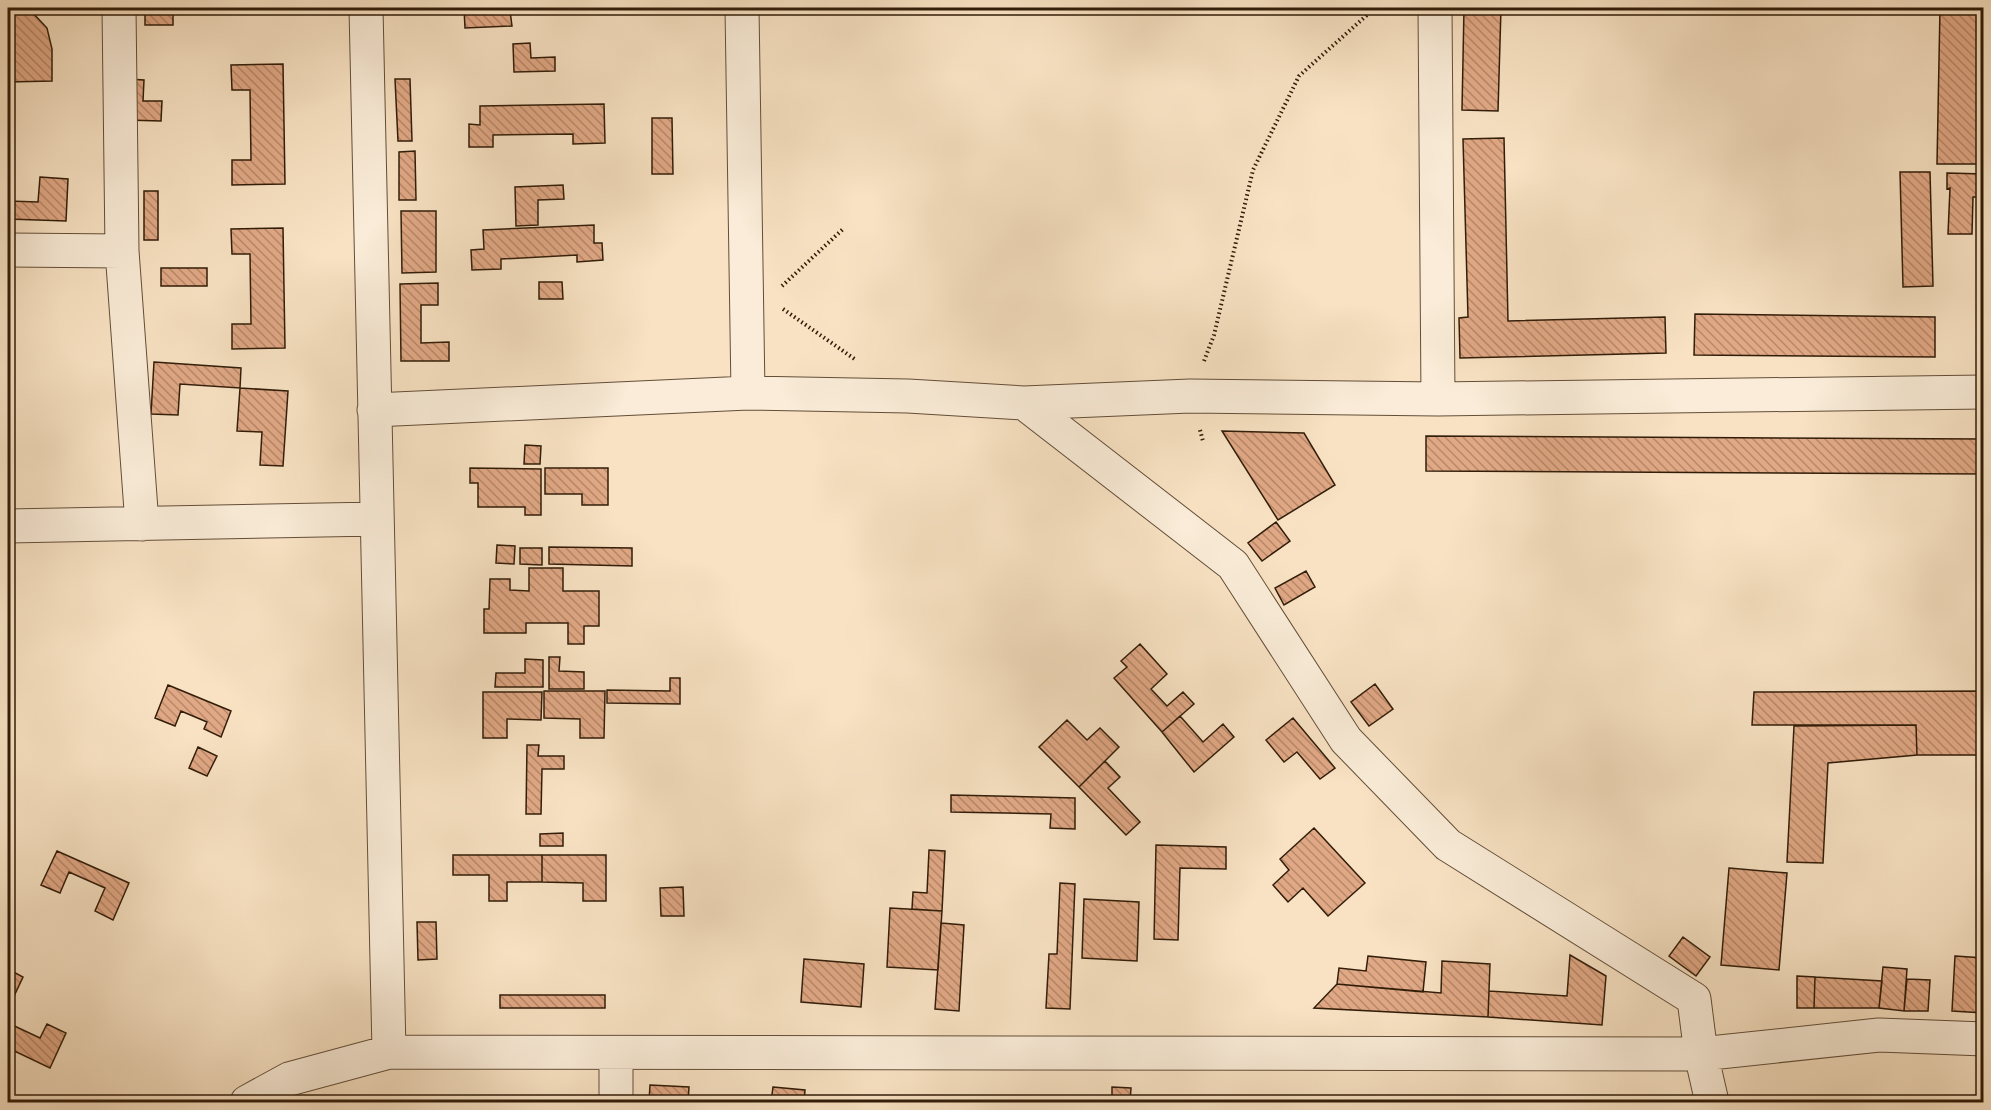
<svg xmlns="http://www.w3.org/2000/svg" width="1991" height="1110" font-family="'IM FELL Double Pica',serif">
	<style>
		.building { fill: url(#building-back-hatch); stroke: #311d09; stroke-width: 1.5 }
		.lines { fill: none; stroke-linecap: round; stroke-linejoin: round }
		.minor-casing { stroke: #634e38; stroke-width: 35 }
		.path { stroke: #311d09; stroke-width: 4; stroke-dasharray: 1.5 3; stroke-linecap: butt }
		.minor { stroke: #faecd8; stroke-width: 33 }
	</style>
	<defs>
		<pattern id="building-back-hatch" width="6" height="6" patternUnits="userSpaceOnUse" patternTransform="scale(1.5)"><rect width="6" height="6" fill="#e1a885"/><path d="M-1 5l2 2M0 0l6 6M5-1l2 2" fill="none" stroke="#b7886b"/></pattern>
	</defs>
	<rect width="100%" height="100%" fill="#f8e2c3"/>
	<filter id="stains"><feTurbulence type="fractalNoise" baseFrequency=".00333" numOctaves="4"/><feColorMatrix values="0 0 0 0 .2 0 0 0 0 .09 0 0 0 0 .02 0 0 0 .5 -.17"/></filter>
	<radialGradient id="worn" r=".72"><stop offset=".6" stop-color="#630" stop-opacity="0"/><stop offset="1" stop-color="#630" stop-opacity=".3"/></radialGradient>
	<!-- building -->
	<path class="building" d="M8 8H21L31 11 47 28 52 49V81L8 82Z
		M145 8H173V25H145Z
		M248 8H286V10L248 11Z
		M464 8H585L510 11 512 26 465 28Z
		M1464 8H1501L1498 111 1462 110Z
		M1940 8H1981L1978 164H1937Z
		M530 43 531 58 555 57V71L514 72 513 44Z
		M283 64 285 184 232 185V160H251L250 90H232L231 65Z
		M127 79 144 80 143 101H162L161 121 126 120Z
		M395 79H410L412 141H398Z
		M8 94H11V145H8Z
		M604 104 605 143 573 144V134L493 135V147H469V124L480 125V106Z
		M652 118H672L673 174H652Z
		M1504 138 1508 321 1665 317 1666 353 1460 358 1459 318 1468 317 1463 139Z
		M415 151 416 200H399V152Z
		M1900 172H1930L1933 286 1903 287Z
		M1947 173 1984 174V197H1973L1972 234H1948L1950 188 1947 189Z
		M40 177 68 179 66 221 8 219V201L38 202Z
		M563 185 564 199 538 200V225L516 226 515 187Z
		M144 191H158V240H144Z
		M401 211H436V272L402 273Z
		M594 225V243H602L603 260 577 262V255L501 259V269L472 270 471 250 484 249 483 230Z
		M283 228 285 348 232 349V324H251L250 254H232L231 229Z
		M161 268H207V286H161Z
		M539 282H562L563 299H539Z
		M438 283V305H421V343L449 342V361H401L400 284Z
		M1695 314 1935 317V357L1694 355Z
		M154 362 241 368 240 388 180 384 178 415 151 414Z
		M240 388 288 391 283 466 260 465 262 432 237 431Z
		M1222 431 1304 433 1335 485 1278 520Z
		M1426 436 1984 439V474L1426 471Z
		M525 445 541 446 540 464H524Z
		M470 468 541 469V515H525V507H478V483H470Z
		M545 468H608V505H582V494H545Z
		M1276 522 1290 541 1262 561 1248 543Z
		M497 545 515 546 514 564 496 563Z
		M549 547 632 548V566L549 564Z
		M520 548H542V565L520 564Z
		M529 568H563V591H599V626H584V644H568V623H526V633H484V609H489L490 579H510V590L529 591Z
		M1306 571 1315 587 1284 605 1275 588Z
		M1140 644 1167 674 1151 689 1167 706 1183 692 1194 704 1162 732 1114 678 1127 667 1121 661Z
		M549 657H560L559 671 584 672V689H549Z
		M525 659 543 660V687H495L496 673H525Z
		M670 678H680V704L607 703V690L670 691Z
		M1375 684 1393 709 1369 726 1351 702Z
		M168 685 231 711 221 737 204 729 207 722 181 711 175 726 155 718Z
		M544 691H605L604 738H580V719L544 718Z
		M1984 691V755H1917L1916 725H1752L1754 692Z
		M483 692H542L541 720 507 719V738H483Z
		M1180 716 1203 742 1223 724 1234 737 1194 772 1162 732Z
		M1293 718 1335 768 1320 779 1297 752 1284 762 1266 740Z
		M1067 720 1087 740 1100 728 1119 747 1079 787 1039 747Z
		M1916 725 1917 755 1828 763 1823 863 1787 862 1794 726Z
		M527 745H539L538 756H564V769H542L541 814H526Z
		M198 747 217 756 207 776 189 768Z
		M1105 761 1120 777 1108 788 1140 822 1126 835 1079 787Z
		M951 795 1075 798V829L1050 828 1051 814 951 812Z
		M1314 828 1365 883 1328 916 1303 888 1288 902 1273 885 1289 870 1280 859Z
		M563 833V846H540V834Z
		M1156 845 1226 847V869L1180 868 1178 940 1154 939Z
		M929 850 945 851 942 911 912 909 913 892 927 893Z
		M57 851 129 883 113 920 95 911 105 888 69 872 60 893 41 885Z
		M453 855H542V882H507V901H489V875H453Z
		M542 855H606V901H583V883L542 882Z
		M1729 868 1787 873 1779 970 1721 965Z
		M1060 883 1075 884 1070 1009 1046 1008 1049 954H1057Z
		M683 887 684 916H661L660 888Z
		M1084 899 1139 902 1137 961 1082 958Z
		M890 908 942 911 938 970 887 967Z
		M417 922H436L437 959 418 960Z
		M941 923 964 925 959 1011 935 1009Z
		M1683 937 1710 957 1696 976 1669 956Z
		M1570 955 1606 976 1602 1025 1488 1017 1489 991 1567 996Z
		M1368 956 1426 962 1423 992 1337 984 1339 968 1366 971Z
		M1955 956 1984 958V1013L1952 1011Z
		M804 959 864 964 861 1007 801 1002Z
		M1442 961 1490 964 1488 1017 1314 1008 1337 984 1441 993Z
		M1883 967 1907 969 1904 1011 1879 1008Z
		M8 969 23 977 8 1009Z
		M1797 976 1815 977 1814 1008H1797Z
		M1815 977 1882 981 1879 1008H1814Z
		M1907 979 1930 980 1928 1011H1904Z
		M500 995H605V1008H500Z
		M8 1023 40 1038 47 1024 66 1033 50 1068 8 1048Z
		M650 1085 689 1087 688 1102H649Z
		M773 1087 805 1090 804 1102H771Z
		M1112 1087 1131 1088 1130 1102H1112Z"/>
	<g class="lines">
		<!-- minor casing -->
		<g class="minor-casing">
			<path id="minor" d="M119 8 122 251 142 524
				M366 8 389 1052
				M742 8 748 393
				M1435 8 1438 399
				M8 250 122 251
				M1024 403 1233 565 1346 740 1448 845 1694 999 1701 1054 1712 1102
				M374 410 748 393 908 396 1024 403 1190 396 1438 399 1984 392
				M8 526 377 519
				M616 1053V1102
				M247 1102 289 1079 389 1052 1701 1054 1879 1035 1984 1039"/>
		</g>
		<!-- path -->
		<path class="path" d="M782 286 843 229
			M783 309 856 360
			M1204 361 1214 335 1253 170 1299 76 1366 16 1371 8
			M1200 430 1203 441"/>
		<!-- minor -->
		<use href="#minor" class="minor"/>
	</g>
	<!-- margin -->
	<rect width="1991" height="1110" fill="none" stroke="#f8e2c3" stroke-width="30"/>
	<rect x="9" y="9" width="1973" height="1092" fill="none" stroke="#311d09" stroke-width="3"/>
	<rect x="15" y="15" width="1961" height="1080" fill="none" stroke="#311d09" stroke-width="1.5"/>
	<rect width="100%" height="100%" filter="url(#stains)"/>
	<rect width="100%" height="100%" fill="url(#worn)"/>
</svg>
